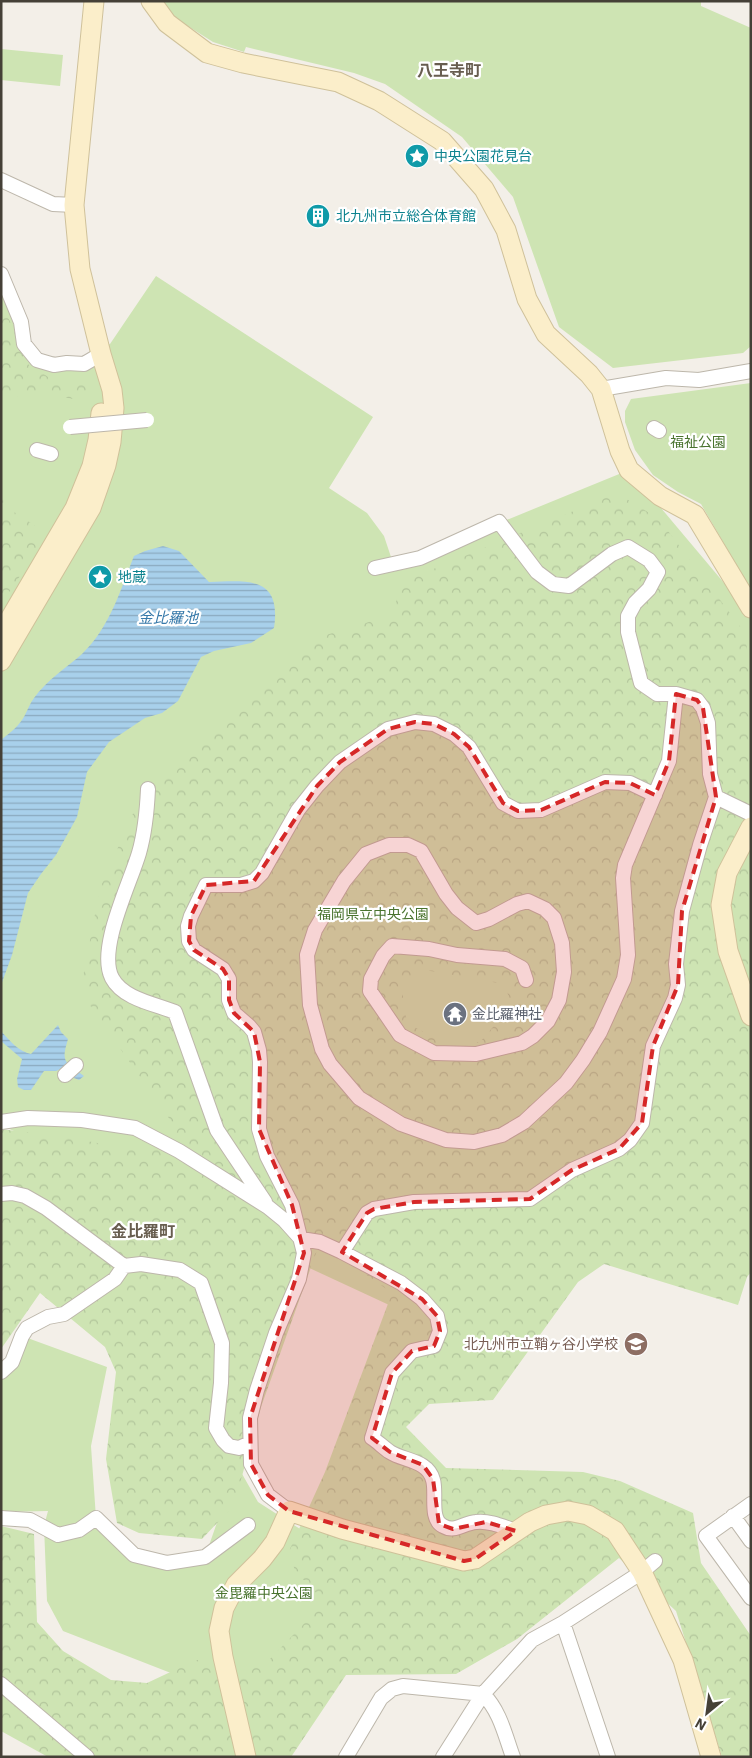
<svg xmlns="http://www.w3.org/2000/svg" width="752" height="1758" font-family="'IBM Plex Sans','Noto Sans JP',sans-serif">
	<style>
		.green { fill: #cee4b3 }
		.forest { fill: url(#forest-crowns); fill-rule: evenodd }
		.water { fill: url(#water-rules) }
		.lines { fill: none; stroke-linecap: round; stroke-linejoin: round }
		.street-casing { stroke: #bdb7ab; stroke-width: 16 }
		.secondary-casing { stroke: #cfc19a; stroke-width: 21 }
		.street { stroke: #fff; stroke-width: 14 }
		.secondary { stroke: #fbeeca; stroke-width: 19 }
		.street-bridge-casing { stroke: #bdb7ab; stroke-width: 16; stroke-linecap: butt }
		.street-bridge { stroke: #fff; stroke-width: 14 }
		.marked { fill: #d62828; fill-opacity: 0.2; stroke: #d62828; stroke-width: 4; stroke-dasharray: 10 6; stroke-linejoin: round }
		.labels { text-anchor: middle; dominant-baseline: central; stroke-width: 4.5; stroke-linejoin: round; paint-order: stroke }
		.culture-label { font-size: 14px; fill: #0d838f; stroke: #fff; text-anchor: start }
		.park-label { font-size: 14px; fill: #49732e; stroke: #fff }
		.worship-label { font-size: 14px; fill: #5b616d; stroke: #fff; text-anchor: start }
		.education-label { font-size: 14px; fill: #785e54; stroke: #fff; text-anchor: end }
		.water-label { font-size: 15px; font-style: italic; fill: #387aaa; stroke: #fff }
		.quarter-label { font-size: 16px; font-weight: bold; fill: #675d4f; stroke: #fff }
	</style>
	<defs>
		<pattern id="forest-crowns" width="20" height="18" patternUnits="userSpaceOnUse" patternTransform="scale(1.25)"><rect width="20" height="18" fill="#cee4b3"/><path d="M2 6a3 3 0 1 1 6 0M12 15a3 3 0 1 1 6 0" fill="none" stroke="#b2c59b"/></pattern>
		<pattern id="water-rules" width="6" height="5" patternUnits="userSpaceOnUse" patternTransform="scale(1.25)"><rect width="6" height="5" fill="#a8d0eb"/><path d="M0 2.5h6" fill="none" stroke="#8baabf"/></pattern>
	</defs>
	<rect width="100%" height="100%" fill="#f3efe8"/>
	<!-- green -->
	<path class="green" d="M162 1H701V6L751 28V346L743 353 613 368 559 327 513 197 462 137 385 84 354 73 246 47 244 52 213 42 172 16Z
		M1 49 63 55 60 86 1 80Z
		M156 276 373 417 329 488 367 513 384 536 394 566 629 470 751 615V827L484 1349 1 1125V285L13 318 23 354 67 363 110 344Z
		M751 383V590L701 504 678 492 653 475 635 450 625 422V411L631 399Z
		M22 1336 107 1367 91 1446 96 1518 134 1555 167 1563 205 1557 237 1465 258 1502 311 1536 350 1551 324 1634 250 1692 176 1675 63 1631 47 1601 44 1526 48 1511 1 1512V1372Z"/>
	<!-- forest -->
	<path class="forest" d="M1 304 20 341 26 363 50 378 87 386 83 401 33 391 1 402Z
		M617 493 659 519 745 633 751 680V1272L747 1277 738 1305 604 1264 578 1282 493 1400 429 1404 406 1427 446 1468 583 1472 620 1481 693 1513 701 1563 751 1636V1757H722L676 1611 619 1558 517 1639 456 1674 346 1675 291 1757H48L1 1731V1526L34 1534 37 1622 63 1651 111 1680 147 1683 196 1660 264 1665 325 1602 295 1571 289 1551 325 1472 392 1293 320 1242 261 1407 234 1505 202 1539 139 1533 117 1523 106 1459 116 1372 105 1347 40 1293 1 1349V1129L77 1139 148 1153 173 1124 91 1007 82 982 100 888 139 800 216 726 316 638 392 615 402 582ZM419 969 504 984 512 1005 480 1042 448 1045 407 1023 402 990Z
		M1 494 5 506 40 529 35 554 1 604Z"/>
	<!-- water -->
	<path class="water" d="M163 546 179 551 209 582C246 581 282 575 274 628L251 643 214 651 201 657 178 701 162 713 145 718 109 742 87 772 77 817 56 855 41 874 28 893 12 955 1 985V740C11 732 19 726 25 715 28 709 30 703 34 698 47 680 66 668 82 654 110 627 120 591 134 556L145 551Z
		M58 1025 61 1032 68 1039C61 1063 64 1061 84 1076L79 1080 74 1078 73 1075 65 1067 56 1071H44L31 1090H24L18 1087 17 1079 22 1059 1 1041V1031C9 1040 19 1052 31 1054Z"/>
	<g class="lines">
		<!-- street casing -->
		<g class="street-casing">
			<path id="street" d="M1 180 53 204 74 205
				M1 274 21 322 24 344 37 360 54 365 67 363 84 364 101 354
				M601 389 666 378 699 380 751 371
				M654 428 659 431
				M37 450 51 454
				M148 789C147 811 145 832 139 853 130 884 97 949 112 978 123 999 155 1004 175 1012L217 1130 265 1202
				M716 797 751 814
				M526 980 522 968 505 959 457 955 429 949 392 946 383 956 371 979 370 991 400 1035 434 1053 476 1054 522 1043 533 1036 548 1021 559 1000 564 972 562 943 554 918 545 909 528 901 517 904 489 919 476 923 457 908 446 894 421 851 408 845H389L366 854 344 881 315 930 307 955 310 1005 322 1049 330 1064 359 1098 401 1124 446 1140 474 1142 502 1135 524 1122 566 1083 583 1060 600 1032 624 979 628 955 623 878 625 865 669 761 676 694
				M65 1075 76 1065
				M1 1122 28 1118 82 1120 135 1128 179 1151 268 1207 284 1220 301 1239 320 1242 342 1252 401 1283 422 1299 437 1316 440 1331 434 1346 412 1351 392 1373 372 1438C378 1442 384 1448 390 1452 404 1461 428 1460 433 1480 437 1493 429 1519 443 1526 455 1533 463 1523 476 1522 489 1520 504 1527 516 1531
				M1 1194 12 1193 25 1196 46 1208 124 1266 141 1264 180 1270 201 1283 222 1343 221 1383 216 1428 223 1440 229 1446 239 1448 250 1443
				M342 1252 367 1213 374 1209 414 1202 530 1199 572 1170 619 1149 630 1140 642 1123 653 1046 675 998 678 985 676 964 682 911 700 845 716 797 710 774 708 723 703 708 697 700 676 694H657L641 683 628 632V616L635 603 649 589 658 572 649 560 628 547 612 554 569 586 553 584 537 572 499 522 420 558 375 568
				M1 1372 12 1362 22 1336 27 1328 48 1317 64 1314 115 1279 124 1266
				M751 1504 706 1536 751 1598
				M289 1511 268 1495 251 1464 250 1418 257 1390 276 1333 299 1279 304 1253 292 1205 267 1156 259 1129 260 1062 259 1050 254 1032 249 1026 234 1013 229 1000V979L223 969 194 950 189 941 188 926 191 916 206 885H241L254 881 262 873 298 810 317 786 340 762 388 729 415 722 434 724 454 734 469 747 503 803 518 811 541 810 605 782 630 783 655 795
				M733 1516 751 1541
				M1 1518 30 1520 58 1535 79 1530 96 1518 134 1555 167 1563 205 1557 248 1525
				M563 1623 608 1757
				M1 1684 87 1757
				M346 1757 381 1698 392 1689 403 1686 483 1694C500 1711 505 1735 513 1757
				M443 1757 483 1694 532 1640 563 1623 642 1572 655 1561"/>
		</g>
		<!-- secondary casing -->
		<g class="secondary-casing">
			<path id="secondary" d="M151 1 167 23 207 53 243 63 338 82 379 101 442 141 484 189 506 230 527 299 546 334 589 374 601 389 620 451 629 470 660 496 695 515 751 608
				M1 634 75 508 92 466 98 440 101 413
				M1 661 91 508 106 465 111 442 114 408 112 390 101 354 80 269 74 205 94 1
				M751 827 727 873 721 905 728 951 751 1016
				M246 1757 223 1657 219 1631 224 1608 236 1585 262 1559 275 1542 289 1511 342 1529 464 1561 475 1559 530 1522 546 1515 568 1511 588 1515 615 1531 642 1572 683 1660 711 1757"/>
		</g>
		<!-- street -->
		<use href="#street" class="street"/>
		<!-- secondary -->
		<use href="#secondary" class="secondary"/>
		<!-- street-bridge casing -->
		<g class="street-bridge-casing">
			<path id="street-bridge" d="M70 427 147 420"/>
		</g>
		<!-- street-bridge -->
		<use href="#street-bridge" class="street-bridge"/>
	</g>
	<!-- marked area -->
	<path class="marked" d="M676 694 697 700 703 708 716 797 682 911 678 985 653 1046 642 1123 619 1149 572 1170 530 1199 414 1202 374 1209 367 1213 342 1252 422 1299 437 1316 440 1331 434 1346 412 1351 392 1373 372 1438 390 1452 423 1465 433 1479 439 1524 453 1529 486 1522 516 1531 475 1559 464 1561 289 1511 268 1495 251 1464 250 1418 304 1253 292 1205 259 1129 260 1062 254 1032 234 1013 229 1000V979L223 969 194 950 189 941 191 916 206 885 254 881 317 786 340 762 388 729 415 722 434 724 454 734 469 747 503 803 518 811 541 810 605 782 630 783 655 795 669 761Z"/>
	<!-- icons -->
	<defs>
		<g id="sight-disc" transform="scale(1.25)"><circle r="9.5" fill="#0f9aa8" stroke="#fff"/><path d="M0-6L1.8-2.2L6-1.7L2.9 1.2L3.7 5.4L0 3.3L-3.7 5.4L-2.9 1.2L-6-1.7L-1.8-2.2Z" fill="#fff"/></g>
		<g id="building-disc" transform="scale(1.25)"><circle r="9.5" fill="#0f9aa8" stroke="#fff"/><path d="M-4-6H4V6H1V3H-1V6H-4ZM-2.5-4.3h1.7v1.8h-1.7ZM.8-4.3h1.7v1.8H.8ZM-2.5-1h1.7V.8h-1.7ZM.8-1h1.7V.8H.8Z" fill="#fff"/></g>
		<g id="temple-disc" transform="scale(1.25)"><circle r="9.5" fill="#6b7280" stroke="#fff"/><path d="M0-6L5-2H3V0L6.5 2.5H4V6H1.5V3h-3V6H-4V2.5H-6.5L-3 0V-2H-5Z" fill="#fff"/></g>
		<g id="school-disc" transform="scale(1.25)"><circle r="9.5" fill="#8d6e63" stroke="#fff"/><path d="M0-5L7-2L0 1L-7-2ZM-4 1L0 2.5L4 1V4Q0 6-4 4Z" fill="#fff"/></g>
	</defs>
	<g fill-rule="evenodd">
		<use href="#sight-disc" x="417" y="156"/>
		<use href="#building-disc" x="318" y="216"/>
		<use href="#sight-disc" x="100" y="577"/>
		<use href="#temple-disc" x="455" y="1014"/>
		<use href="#school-disc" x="636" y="1344"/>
	</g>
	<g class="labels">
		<!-- culture labels -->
		<g class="culture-label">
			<text x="434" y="156">中央公園花見台</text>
			<text x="336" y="216">北九州市立総合体育館</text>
			<text x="118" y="577">地蔵</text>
		</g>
		<!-- park labels -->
		<g class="park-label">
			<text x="698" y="442">福祉公園</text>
			<text x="373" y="914">福岡県立中央公園</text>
			<text x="264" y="1593">金毘羅中央公園</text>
		</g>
		<!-- worship labels -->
		<g class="worship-label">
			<text x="472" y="1014">金比羅神社</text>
		</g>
		<!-- education labels -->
		<g class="education-label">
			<text x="618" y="1344">北九州市立鞘ヶ谷小学校</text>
		</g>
		<!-- water labels -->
		<g class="water-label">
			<text x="168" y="617">金比羅池</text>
		</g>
		<!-- quarter labels -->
		<g class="quarter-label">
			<text x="449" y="70">八王寺町</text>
			<text x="143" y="1231">金比羅町</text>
		</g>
	</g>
	<!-- border -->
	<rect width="752" height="1758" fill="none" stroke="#454037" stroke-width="5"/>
	<!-- north arrow -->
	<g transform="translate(707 1713) rotate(209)" stroke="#ffffff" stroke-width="4" paint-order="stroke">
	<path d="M0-4L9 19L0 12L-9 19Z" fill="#454037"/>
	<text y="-8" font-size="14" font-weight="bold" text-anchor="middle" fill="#454037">N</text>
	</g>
</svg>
